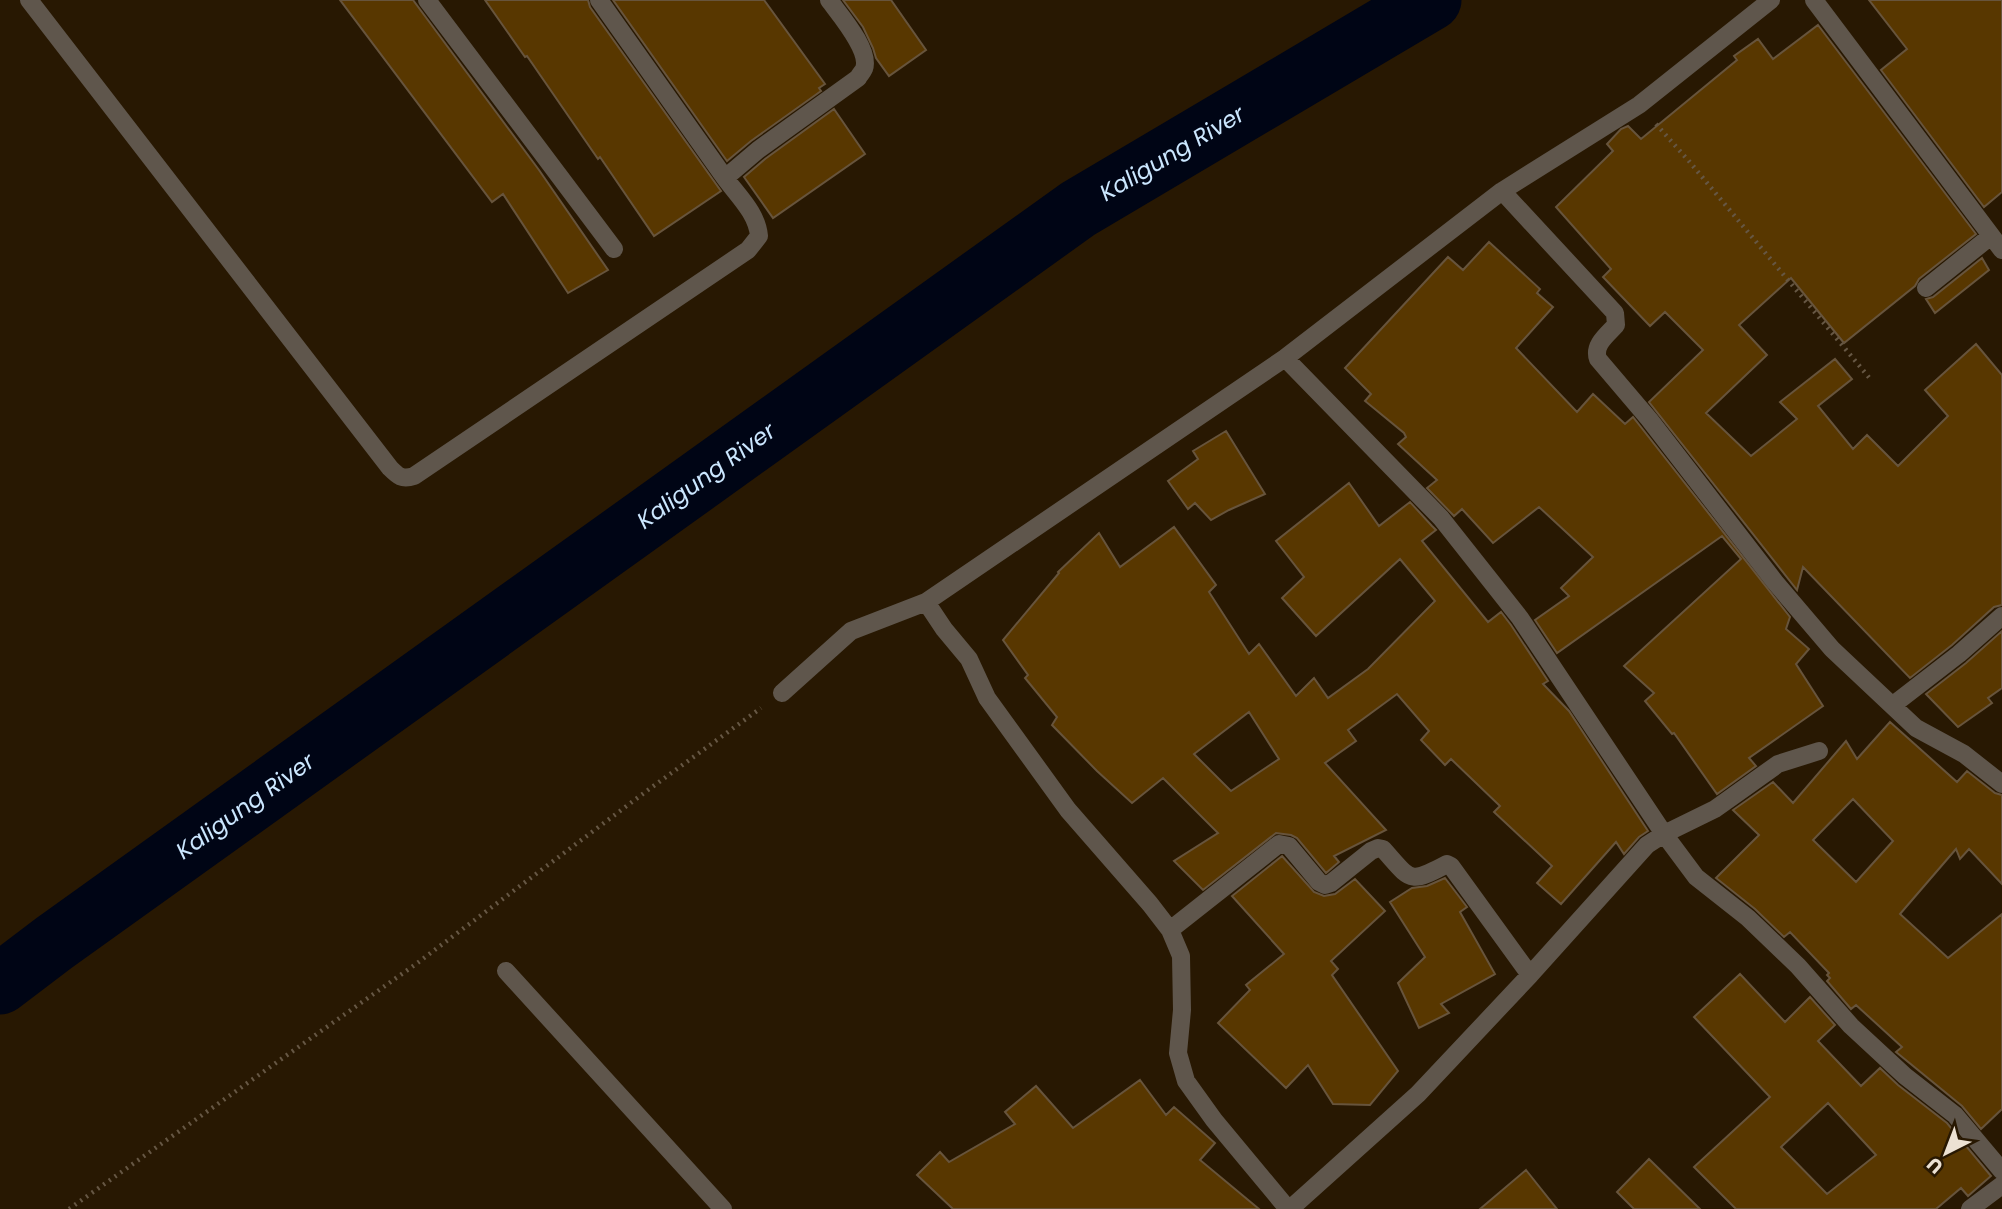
<svg xmlns="http://www.w3.org/2000/svg" width="2002" height="1209" font-family="Poppins,sans-serif">
	<style>
		.lines { fill: none; stroke-linecap: round; stroke-linejoin: round }
		.river { stroke: #000515; stroke-width: 61 }
		.building { fill: #583700; stroke: #67543c; stroke-width: 2; fill-rule: evenodd }
		.path { stroke: #665744; stroke-width: 4.5; stroke-dasharray: 2 5; stroke-linecap: butt }
		.minor { stroke: #5f564c; stroke-width: 18 }
		.labels { text-anchor: middle; dominant-baseline: central; stroke-width: 6; stroke-linejoin: round; paint-order: stroke }
		.water-label { font-size: 23px; font-style: italic; fill: #cbe7ff; stroke: #281802 }
	</style>
	<rect width="100%" height="100%" fill="#281802"/>
	<g class="lines">
		<!-- river -->
		<path class="river" id="s1" d="M0 984 54 943 1078 209 1431 0"/>
	</g>
	<!-- building -->
	<path class="building" d="M340 0H413L539 170 608 270 568 293 503 194 492 202Z
		M485 0H588L590 7 721 191 654 236 600 157 598 159 527 56 525 57Z
		M613 0H764L825 84 819 88 821 91 751 141 727 161Z
		M843 0H891L926 50 889 76 876 58 873 48 863 27Z
		M1869 0H2002V192L1984 207 1881 70 1907 49Z
		M1818 25 1976 234 1919 279 1915 286 1844 343 1791 278 1739 325 1767 355 1706 413 1751 456 1797 419 1780 402 1835 359 1852 379 1818 406 1853 449 1867 435 1898 466 1948 416 1925 390 1976 344 2002 375V605L1994 607 1952 645 1910 678 1803 567 1797 590 1649 402 1703 350 1665 312 1650 326 1603 277 1611 269 1556 207 1613 151 1607 144 1621 129 1628 126 1641 139 1737 60 1734 56 1758 39 1773 59Z
		M834 109 865 154 773 218 744 177 765 159Z
		M1489 242 1540 289 1537 293 1553 307 1516 348 1577 412 1593 394 1625 424 1633 417 1790 617 1786 629 1809 649 1796 664 1823 706 1749 758 1756 766 1717 794 1674 733 1672 734 1645 701 1654 693 1624 666 1741 559 1722 536 1557 653 1535 620 1569 596 1561 588 1593 557 1539 507 1493 543 1462 509 1454 516 1427 488 1437 480 1398 444 1406 437 1404 433 1365 401 1371 394 1345 368 1448 257 1463 270Z
		M1982 258 1989 270 1935 313 1926 299 1933 297Z
		M1226 431 1265 494 1229 510 1211 520 1195 503 1188 509 1168 481 1198 459 1193 451Z
		M1349 483 1379 526 1410 502 1432 526 1436 530 1422 541 1488 622 1501 612 1511 625 1548 681 1543 684 1569 711 1648 831 1639 837 1624 854 1616 842 1561 904 1537 883 1552 866 1494 812 1500 806 1451 759 1445 765 1421 740 1429 731 1397 694 1348 730 1356 741 1325 763 1386 830 1334 856 1339 862 1326 873 1297 838 1291 835 1276 833 1203 890 1174 861 1218 833 1163 778 1132 803 1097 771 1052 725 1057 717 1025 678 1028 675 1003 640 1059 573 1058 572 1099 533 1120 567 1174 527 1216 585 1209 592 1249 654 1259 644 1296 696 1314 678 1328 698 1368 669 1435 601 1400 559 1316 636 1282 598 1304 577 1276 541ZM1249 712 1279 759 1231 791 1194 754Z
		M2002 631V688L1988 698 1992 703 1958 727 1926 694 1966 663Z
		M1890 722 1957 782 1967 771 1995 793 2002 795V884L1969 849 1960 859 1956 849 1900 914 1948 958 2002 914V1109L1981 1129 1962 1106 1896 1052 1902 1047 1856 1005 1851 1009 1827 981 1830 978 1827 975 1829 973 1790 932 1784 937 1755 909 1716 878 1759 835 1733 810 1773 782 1793 803 1846 741 1857 759ZM1853 799 1893 841 1856 882 1813 840Z
		M1282 856 1314 892 1324 896 1335 894 1355 879 1385 911 1331 961 1338 969 1332 975 1398 1071 1370 1105 1333 1104 1308 1065 1286 1088 1218 1023 1250 990 1246 985 1284 954 1232 896Z
		M1445 878 1467 907 1460 912 1495 974 1441 1004 1449 1013 1419 1028 1398 983 1425 957 1390 902 1412 888 1427 886Z
		M1740 974 1785 1022 1810 997 1835 1025 1818 1041 1861 1086 1880 1068 1898 1085 1947 1123 1991 1176 1968 1196 1961 1188 1936 1209H1736L1694 1167 1770 1097 1694 1017ZM1828 1103 1876 1155 1827 1194 1781 1147Z
		M1140 1080 1166 1115 1174 1107 1215 1143 1200 1160 1259 1209H953L917 1175 940 1152 949 1162 1015 1124 1005 1112 1036 1086 1073 1128Z
		M1649 1159 1700 1209H1634L1617 1192Z
		M1526 1170 1557 1209H1480Z"/>
	<g class="lines">
		<!-- path -->
		<path class="path" d="M1656 124 1688 160 1872 381
			M69 1209 416 964 648 790 761 708"/>
		<!-- minor -->
		<path class="minor" d="M29 0 390 468C398 476 402 480 414 476L748 250 759 236C757 213 738 196 725 178
			M427 0 614 249
			M599 0 725 178 758 150 858 78C858 77 864 70 864 69 871 50 839 14 829 0
			M1814 0 2002 250
			M1502 191 1615 313 1616 325C1607 335 1593 345 1598 359L1649 419 1775 582 1832 649 1916 728 1964 754 2002 784
			M1926 288 1991 236
			M1285 358 1441 518 1520 618 1664 834 1696 877 1748 918 1798 966 1851 1026 1905 1076 1955 1115 2002 1171
			M782 693 851 631 926 602
			M1893 705 1959 654 2002 616
			M1170 930 1279 844 1289 846 1319 882 1325 885 1331 883 1371 851 1378 848 1383 849C1411 880 1408 885 1447 864L1451 866 1530 975
			M506 971 723 1209
			M1288 1209 1214 1120 1186 1081 1178 1053 1182 1010 1181 956 1170 930 1150 904 1068 810 987 698 969 659 944 629 926 602 1285 358 1502 191 1639 105 1771 0
			M1290 1209 1418 1094 1530 975 1647 845 1664 834 1715 809 1778 764 1819 751
			M1970 1209 2002 1185"/>
	</g>
	<g class="labels">
		<!-- water labels -->
		<g class="water-label">
			<text stroke="none"><textPath href="#s1" startOffset="1437">Kaligung River</textPath></text>
			<text stroke="none"><textPath href="#s1" startOffset="870">Kaligung River</textPath></text>
			<text stroke="none"><textPath href="#s1" startOffset="303">Kaligung River</textPath></text>
		</g>
	</g>
	<!-- north arrow -->
	<g transform="translate(1946 1153) rotate(222)" stroke="#281802" stroke-width="5" paint-order="stroke">
	<path d="M0-5L12 26L0 18L-12 26Z" fill="#ece1d3"/>
	<text y="-10" font-size="19" font-weight="bold" text-anchor="middle" fill="#ece1d3">U</text>
	</g>
</svg>
